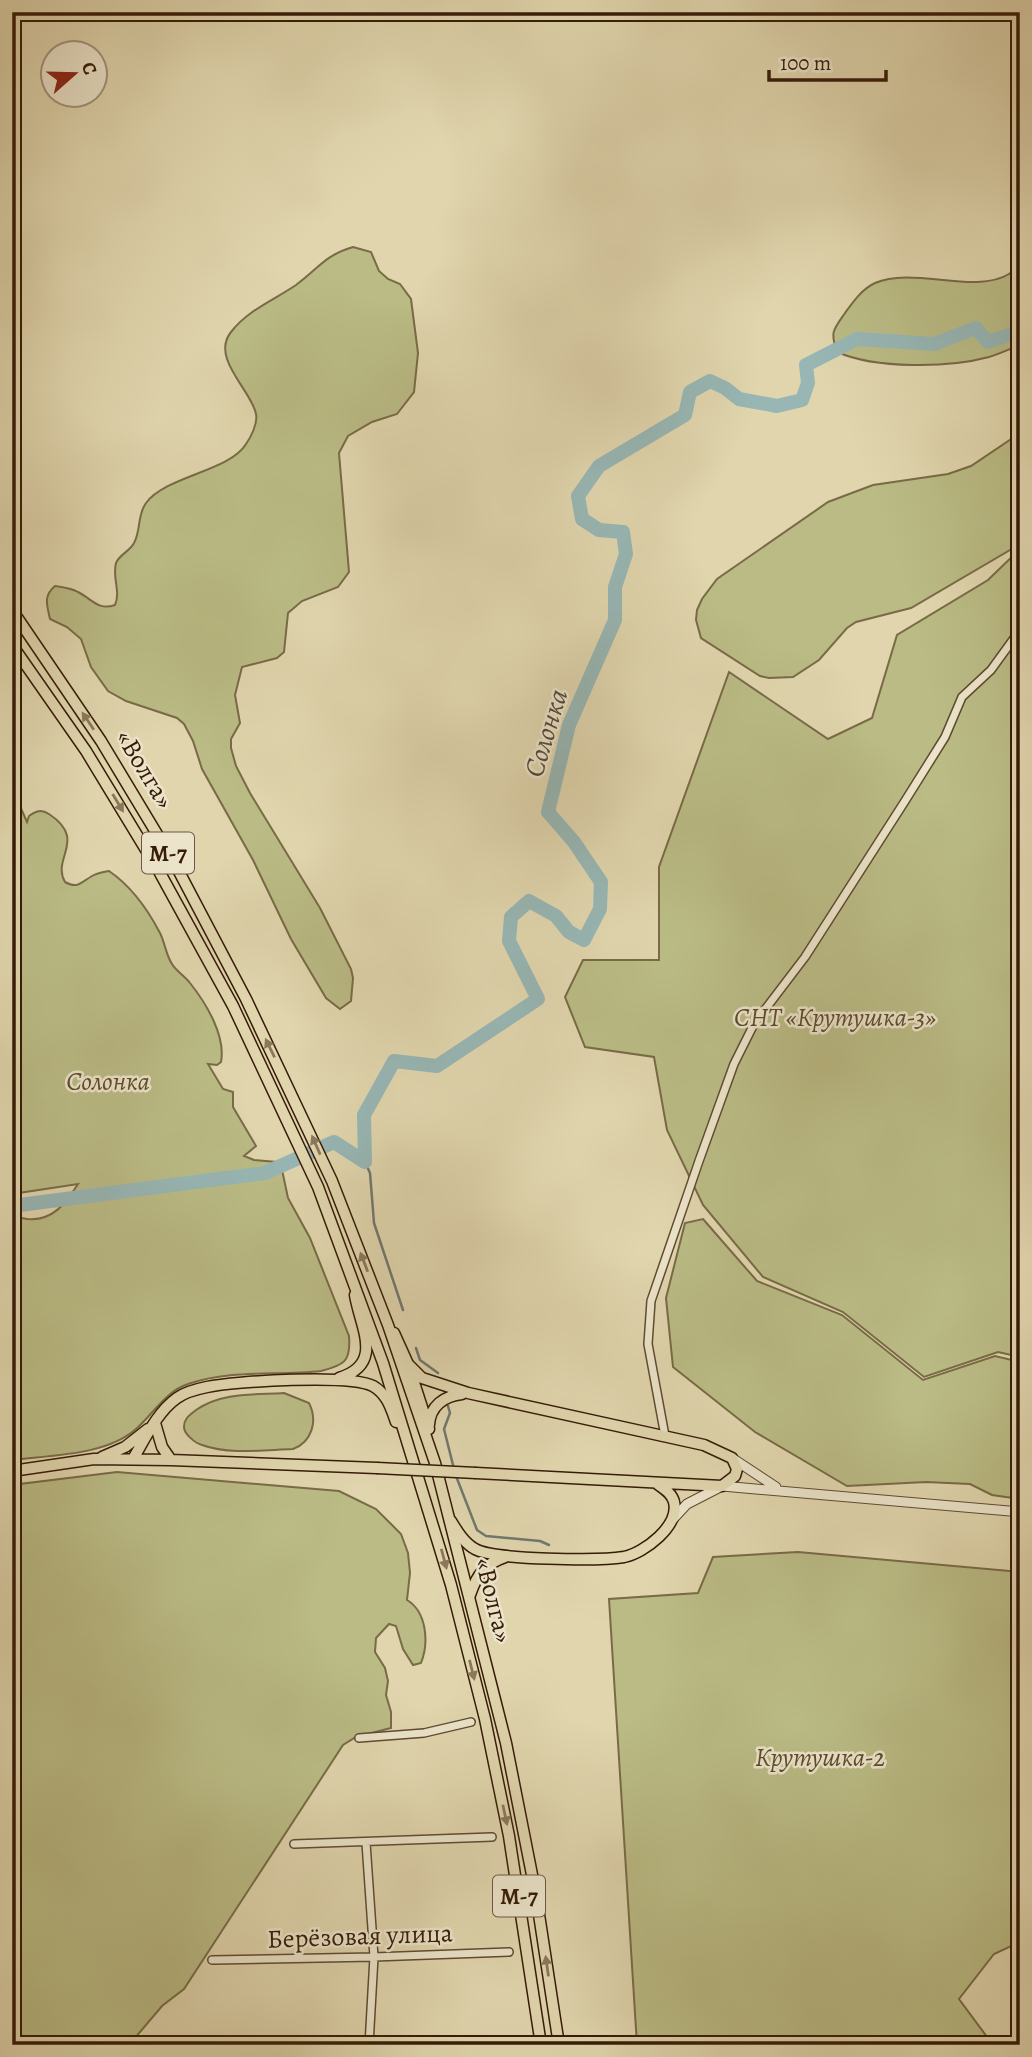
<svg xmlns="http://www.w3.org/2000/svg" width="1032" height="2057" font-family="Alegreya,serif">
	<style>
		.green { fill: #babb85; stroke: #786b46; stroke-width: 2 }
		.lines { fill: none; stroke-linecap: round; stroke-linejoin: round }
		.stream { stroke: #70786f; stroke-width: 2.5 }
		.river { stroke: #97b6b4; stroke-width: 14 }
		.minor-casing { stroke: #604a30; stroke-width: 10 }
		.tertiary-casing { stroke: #604a30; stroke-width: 11 }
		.primary-casing { stroke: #361b07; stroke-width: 13 }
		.trunk-casing { stroke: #361b07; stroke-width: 13 }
		.minor { stroke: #ebe4ca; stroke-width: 7 }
		.tertiary { stroke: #ebe4ca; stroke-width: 9 }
		.primary { stroke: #e0d5ad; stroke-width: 10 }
		.trunk { stroke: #e0d5ad; stroke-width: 10 }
		.primary-bridge-casing { stroke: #361b07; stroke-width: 13; stroke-linecap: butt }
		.primary-bridge { stroke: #e0d5ad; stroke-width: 10 }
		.oneway { fill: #8b785a }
		.labels { text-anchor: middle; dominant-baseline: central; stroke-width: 5; stroke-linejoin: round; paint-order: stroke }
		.shield { fill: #ebe4ca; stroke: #6c5742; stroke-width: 2 }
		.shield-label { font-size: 24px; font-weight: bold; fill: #361b07 }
		.street-label { font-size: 26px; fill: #361b07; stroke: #ebe4ca }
		.park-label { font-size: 26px; font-style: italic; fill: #5e4b2d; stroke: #ebe4ca }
		.water-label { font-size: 28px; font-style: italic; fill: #534a3b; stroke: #ebe4ca }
	</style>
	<rect width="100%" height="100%" fill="#e0d5ad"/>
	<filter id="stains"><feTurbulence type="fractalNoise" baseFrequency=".00286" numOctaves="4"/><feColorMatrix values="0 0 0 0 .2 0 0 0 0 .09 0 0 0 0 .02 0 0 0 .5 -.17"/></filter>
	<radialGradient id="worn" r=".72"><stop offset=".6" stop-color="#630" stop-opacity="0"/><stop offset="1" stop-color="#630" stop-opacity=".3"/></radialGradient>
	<!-- green -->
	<path class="green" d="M353 247 371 252 379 271 388 279 400 284 411 299 418 353 414 392 397 414 372 422 348 436 339 453 349 572 338 587 302 601 288 613 284 652 277 658 242 667 235 695 240 723 231 739V748L236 766 250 793 320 908 351 969 353 978 351 1001 340 1009 326 998 291 939 253 860 202 769 193 741 184 724 177 718 126 701 108 691 91 667 81 639 67 627 50 619C47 605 43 596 55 586 62 587 71 588 78 592 92 599 98 611 115 605 121 591 112 578 116 563 119 555 130 551 134 543 141 531 137 515 146 503 166 476 230 471 246 444 251 437 258 423 256 414 252 391 210 358 231 332 248 310 274 300 296 285 318 269 325 255 353 247Z
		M1020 261V345C1010 349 999 354 989 357 948 368 876 369 837 352 830 332 833 330 845 313 853 302 862 289 875 283 913 266 975 295 1009 274 1014 271 1017 265 1020 261Z
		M1020 433V541L1010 550 911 608 856 622 847 628 819 660 793 677 769 678 760 676 701 638 696 620 697 610 702 599 717 579 828 502 873 485 948 474 971 466Z
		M1020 549V1357L998 1352 924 1377 843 1312 763 1277 703 1205 667 1130 654 1057 585 1047 565 997 583 960H659V867L729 672 828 739 872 718 897 635 988 580Z
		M12 697C18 711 25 729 12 741Z
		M12 788 27 822 29 816C36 811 41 809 49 814 88 840 51 858 65 882 78 889 80 883 92 876 97 873 103 872 109 871 131 886 148 910 160 933 165 943 166 955 172 964 176 971 185 976 190 983 206 1003 226 1036 221 1062L217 1065 208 1064 223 1089 233 1092V1107L256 1146 244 1156 254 1160 277 1162 281 1165 288 1198 310 1238 349 1336C351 1361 345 1365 321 1371 277 1376 231 1369 188 1384 166 1391 153 1414 136 1429 105 1456 50 1455 12 1460V1275L15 1266 12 1260V1213C17 1218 21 1218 28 1219 53 1221 66 1203 78 1184L12 1194Z
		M703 1219 757 1281 842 1315 923 1380 995 1356 1020 1362V1499L992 1495 970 1484 926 1482 847 1486 755 1432 673 1367 666 1298 685 1223Z
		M284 1393 309 1403C318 1421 312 1442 293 1449 264 1450 229 1455 202 1445 195 1443 184 1434 184 1427 184 1418 190 1415 196 1410 222 1392 254 1395 284 1393Z
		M117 1472 339 1491 376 1509 401 1534 408 1553 410 1573 407 1600C427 1612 429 1643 421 1663L413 1665 403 1649 396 1626 389 1624 376 1638 375 1652 385 1668 388 1681 386 1695 391 1712V1728L356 1737 343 1745 184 1989 162 2006 129 2045H12V1485Z
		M798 1552 1020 1572V1942L994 1954 959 1999 993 2045H637L609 1599 698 1593 713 1557Z"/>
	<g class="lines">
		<!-- stream -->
		<path class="stream" d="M365 1162 370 1173 374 1223 403 1310
			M416 1348 420 1360 438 1373
			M448 1406 450 1413 444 1429 454 1469
			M456 1476 477 1530 486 1536 540 1541 549 1545"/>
		<!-- river -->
		<path class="river" d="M12 1206 265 1173 334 1142 365 1162 364 1115 394 1061 437 1066 538 999 509 941 511 917 529 901 556 916 569 932 584 940 600 909 601 882 574 842 548 812 569 725 615 620V587L626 554 623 532 599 530 582 519 578 496 599 466 685 415 690 392 710 381 725 388 739 399 777 406 802 400 808 383 806 365 857 339 934 344 976 328 988 342 1020 331"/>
		<!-- minor casing -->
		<g class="minor-casing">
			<path id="minor" d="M665 1436 648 1344 651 1301 699 1161 734 1064 754 1024 805 957 905 801 945 737 962 697 991 670 1020 630
				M359 1738 424 1733 471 1722
				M366 1843 374 1957 369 2045
				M294 1844 492 1837
				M212 1960 374 1957 509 1952"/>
		</g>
		<!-- tertiary casing -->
		<g class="tertiary-casing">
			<path id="tertiary" d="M732 1458 776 1487
				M673 1519 687 1504 722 1486 1020 1512"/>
		</g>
		<!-- primary casing -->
		<g class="primary-casing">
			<path id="primary" d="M394 1333 408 1364 429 1429
				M408 1364 422 1378 468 1393 704 1445 732 1458 737 1469 735 1476 722 1486 476 1473
				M339 1378C385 1364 360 1327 355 1295
				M155 1423 162 1447 171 1460
				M429 1425C430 1406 444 1396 462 1394
				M102 1457 125 1447 148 1429
				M133 1459C145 1439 157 1412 177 1398 185 1392 197 1389 207 1387 235 1381 351 1374 373 1386 387 1394 391 1408 396 1422
				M12 1471 94 1459 171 1460 377 1468
				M451 1521C457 1531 464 1543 475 1549 494 1560 600 1561 624 1557 644 1553 680 1526 674 1502 672 1493 663 1488 656 1483
				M470 1595C477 1574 485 1564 505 1557"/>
		</g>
		<!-- trunk casing -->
		<g class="trunk-casing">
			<path id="trunk" d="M12 610 101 741 175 864 246 999 332 1181 388 1325 435 1463 506 1743 536 1895 559 2045
				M12 645 86 751 160 873 233 1006 318 1187 383 1363 451 1585 485 1719 509 1836 541 2045"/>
		</g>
		<!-- minor -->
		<use href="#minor" class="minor"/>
		<!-- tertiary -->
		<use href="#tertiary" class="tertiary"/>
		<!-- primary -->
		<use href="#primary" class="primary"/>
		<!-- trunk -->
		<use href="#trunk" class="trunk"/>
		<!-- primary-bridge casing -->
		<g class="primary-bridge-casing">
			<path id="primary-bridge" d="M377 1468 476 1473"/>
		</g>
		<!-- primary-bridge -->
		<use href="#primary-bridge" class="primary-bridge"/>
	</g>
	<!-- one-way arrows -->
	<defs><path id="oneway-solid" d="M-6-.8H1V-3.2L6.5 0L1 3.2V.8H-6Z" transform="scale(1.75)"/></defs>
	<g class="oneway">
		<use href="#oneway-solid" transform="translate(88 721) rotate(-124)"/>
		<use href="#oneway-solid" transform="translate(118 803) rotate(59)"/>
		<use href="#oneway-solid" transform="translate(270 1048) rotate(-116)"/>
		<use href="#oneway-solid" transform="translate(316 1145) rotate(-114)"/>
		<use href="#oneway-solid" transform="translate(364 1262) rotate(-111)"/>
		<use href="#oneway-solid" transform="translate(444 1559) rotate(75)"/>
		<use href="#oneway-solid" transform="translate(472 1670) rotate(76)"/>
		<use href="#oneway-solid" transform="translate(505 1815) rotate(78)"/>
		<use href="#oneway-solid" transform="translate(547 1966) rotate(-98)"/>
	</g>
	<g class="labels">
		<!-- shield labels -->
		<g class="shield">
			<rect x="142" y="832.5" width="52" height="41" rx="5"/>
			<rect x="493" y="1875.5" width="52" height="41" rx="5"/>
		</g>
		<g class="shield-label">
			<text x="168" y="853">М-7</text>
			<text x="519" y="1896">М-7</text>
		</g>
		<!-- street labels -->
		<g class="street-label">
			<text transform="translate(145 769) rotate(59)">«Волга»</text>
			<text transform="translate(494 1600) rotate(76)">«Волга»</text>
			<text transform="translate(360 1936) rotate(-2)">Берёзовая улица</text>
		</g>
		<!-- park labels -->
		<g class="park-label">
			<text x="835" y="1017">СНТ «Крутушка-3»</text>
			<text x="108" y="1081">Солонка</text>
			<text x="820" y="1757">Крутушка-2</text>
		</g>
		<!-- water labels -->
		<g class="water-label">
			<text transform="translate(546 733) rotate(-73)">Солонка</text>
		</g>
	</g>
	<!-- margin -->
	<rect width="1032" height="2057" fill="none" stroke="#e0d5ad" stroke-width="42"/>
	<rect x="14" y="14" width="1004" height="2029" fill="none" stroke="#361b07" stroke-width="3.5"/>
	<rect x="21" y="21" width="990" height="2015" fill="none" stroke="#361b07" stroke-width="2"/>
	<!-- north arrow -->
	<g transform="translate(74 74) rotate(70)"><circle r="33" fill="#ebe4ca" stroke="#a3947c" stroke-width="2"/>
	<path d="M0-5L12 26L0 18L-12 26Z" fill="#8f2418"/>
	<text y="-10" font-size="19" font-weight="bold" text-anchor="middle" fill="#361b07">С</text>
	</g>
	<!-- scale -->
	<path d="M769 70v10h117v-10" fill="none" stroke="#361b07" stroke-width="3.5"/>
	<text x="780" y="70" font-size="21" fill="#361b07" stroke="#ebe4ca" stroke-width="5" paint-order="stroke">100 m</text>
	<rect width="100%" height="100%" filter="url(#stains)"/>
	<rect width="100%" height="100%" fill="url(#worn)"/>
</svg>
